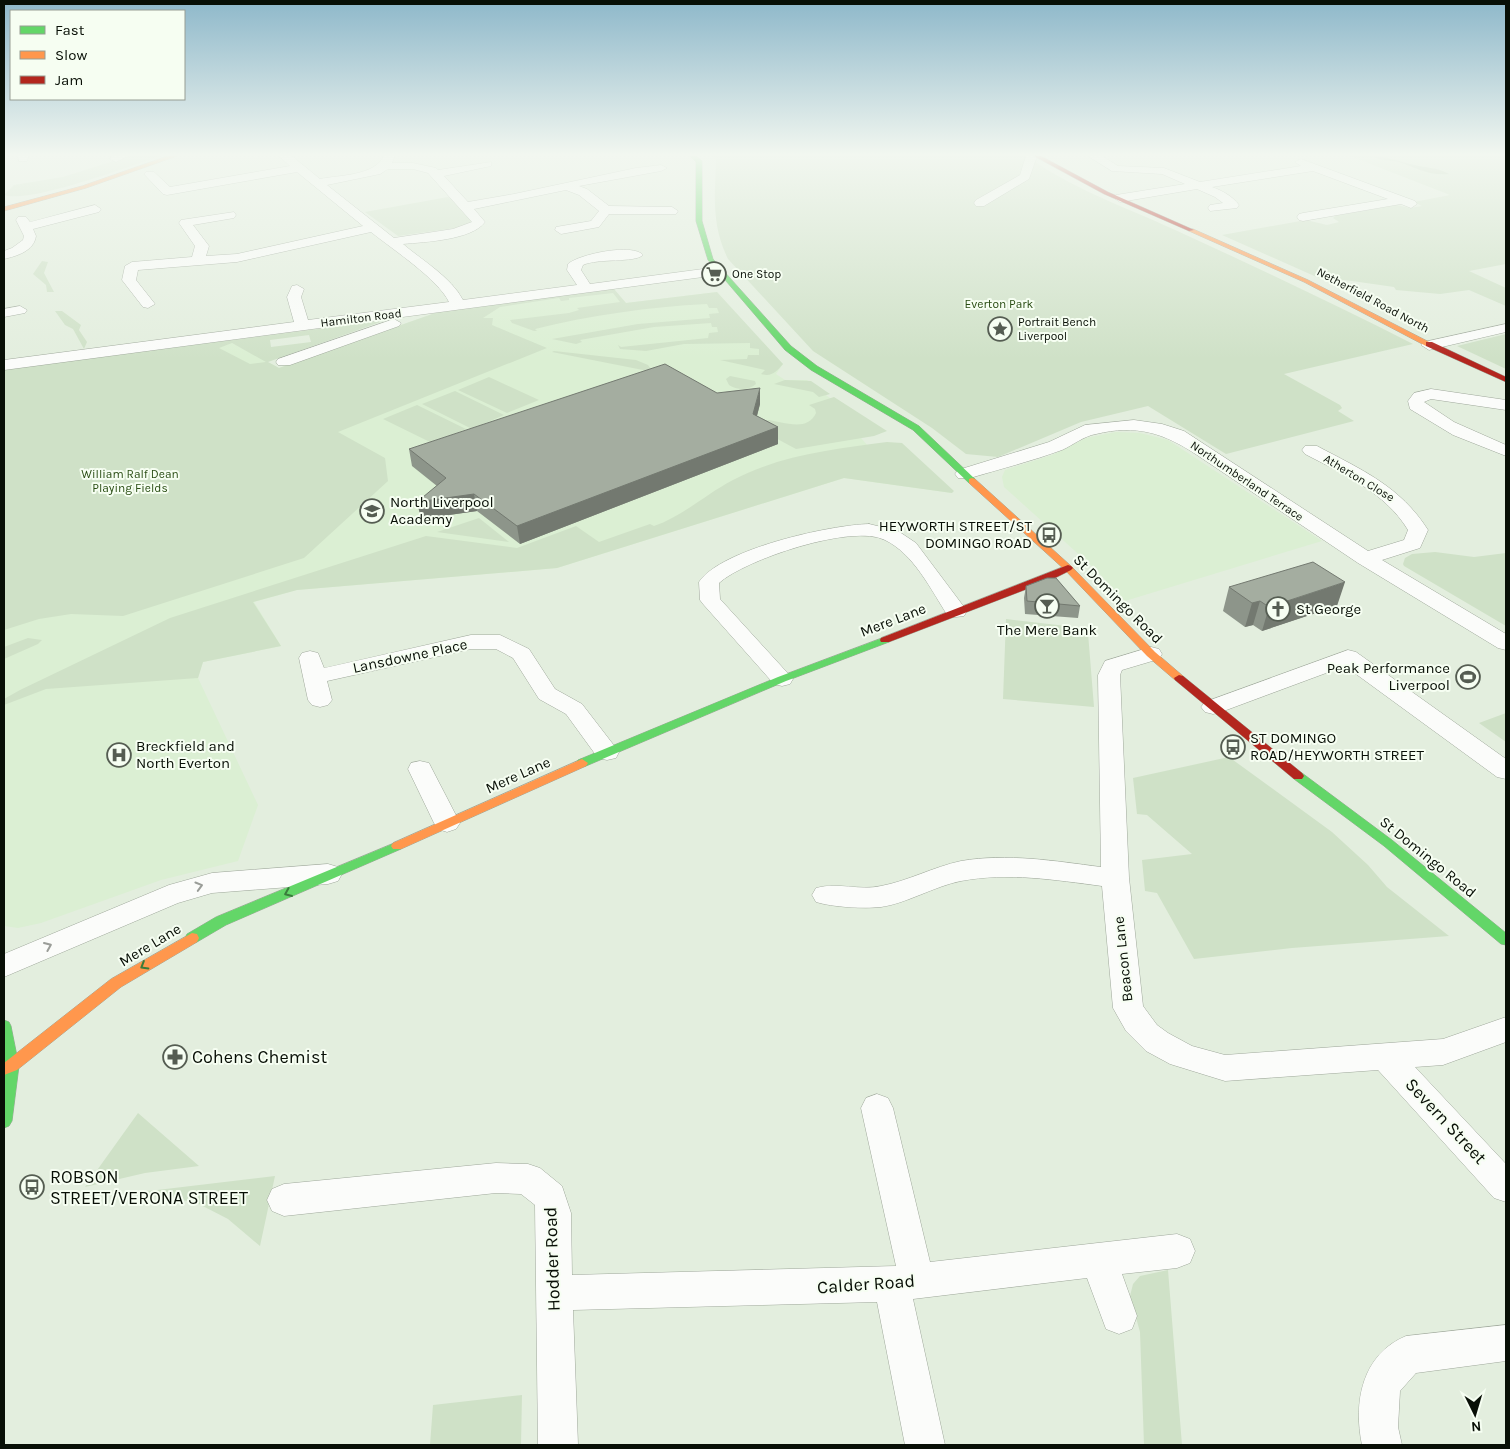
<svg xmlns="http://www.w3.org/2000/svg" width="1510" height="1449" font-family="Karla,sans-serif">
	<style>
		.built { fill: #dbefd3 }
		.green { fill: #cfe1c7; fill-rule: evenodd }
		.water { fill: #a8bf9e }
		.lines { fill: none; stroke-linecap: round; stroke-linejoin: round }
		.street-casing { stroke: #9fa89b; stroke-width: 1 }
		.fast-casing { stroke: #9fa89b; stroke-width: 1 }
		.slow-casing { stroke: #9fa89b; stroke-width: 1 }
		.jam-casing { stroke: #9fa89b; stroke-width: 1 }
		.street { fill: #fbfcfa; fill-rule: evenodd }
		.fast { fill: #63d668; fill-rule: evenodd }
		.slow { fill: #ff974d; fill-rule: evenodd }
		.jam { fill: #b3261e; fill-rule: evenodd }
		.wall { fill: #8d958a }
		.shaded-wall { fill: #737970 }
		.building { fill: #a4ada0; stroke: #737970 }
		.oneway { stroke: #9a9d98 }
		.oneway2 { stroke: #3a7c3c }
		.labels { text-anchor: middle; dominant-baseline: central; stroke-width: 4; stroke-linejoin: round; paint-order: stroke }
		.far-poi-label { font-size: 12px; fill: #080f06; stroke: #f6fef2; text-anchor: start }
		.far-street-label { font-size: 12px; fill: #080f06; stroke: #f6fef2 }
		.far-park-label { font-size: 12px; fill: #284c12; stroke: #f6fef2 }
		.poi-label { font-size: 15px; fill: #080f06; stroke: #f6fef2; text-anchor: start }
		.street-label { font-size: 15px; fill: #080f06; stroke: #f6fef2 }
		.near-poi-label { font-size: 18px; fill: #080f06; stroke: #f6fef2; text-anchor: start }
		.near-street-label { font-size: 18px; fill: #080f06; stroke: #f6fef2 }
	</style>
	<rect width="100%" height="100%" fill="#e3eede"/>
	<!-- built -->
	<path class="built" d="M614 289 626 303 717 292 765 348 783 364 776 374 785 380H807L868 428 861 438 868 446 952 493 844 478 557 568 297 590 254 602 281 646 203 662 198 678 258 805 238 861 161 880 41 923 18 928 4 926V370L226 340 279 368 438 312Z
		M1116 432 1140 433 1168 440 1322 541 1125 601 1095 569 1004 487 1002 477 1005 470 1052 455 1086 438Z"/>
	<!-- green -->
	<path class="green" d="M129 156H160C130 166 29 204 4 195L14 185 63 177Z
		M713 156H1027C1070 188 1125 207 1173 229 1254 266 1334 304 1413 344L1284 374 1340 405 1342 408 1338 411 1354 421 1226 454 1148 406 1081 422 998 457 966 454 932 428 813 351 728 259C711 224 715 197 716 159Z
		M1350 156H1506V264L1469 271 1506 288V306L1469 290 1440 294 1396 290 1394 287 1345 280 1330 283 1222 235 1306 220 1327 225 1339 222 1333 218 1335 216 1397 205 1410 208 1422 206 1414 202 1450 195Z
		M448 197 455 200 474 222 470 226 398 236 365 212Z
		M42 261 48 262 44 273 54 292H47L46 285 33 274Z
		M614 289 626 303 717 292 783 364C776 372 772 377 761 374L765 370 720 360 747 359 748 355H759V349L750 348V343L684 344 646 351 620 349 618 345 621 347 708 338 709 333 718 332 717 327H712L711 323 654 327 580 340 582 342 576 344 552 339 638 324 710 318 709 314 719 313 717 308H709L707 304C648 307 592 315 535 329L537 331H534L512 323 510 320 569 313 579 310 577 308 620 302 613 293 569 298V300L561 301 559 298 500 307 483 318H493L492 325 547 348 338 432 385 458 388 481 304 558 123 616 71 614 39 619 4 630V370L386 320 268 362 279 368 438 312ZM309 335 311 342 271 347 270 340ZM232 343 266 362 250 364 219 348Z
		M55 311H62L81 325 79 330 87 342 84 349 73 329 65 325Z
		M1506 334V369L1457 346Z
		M554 351 636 360 648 365 653 372 552 352Z
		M730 376 755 381 756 384C748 391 737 390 729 385L726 379Z
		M489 377 539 400 507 413 458 390Z
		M785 380 811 381 830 394 819 397 813 392 774 384Z
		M455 391 504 415 472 429 422 404Z
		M834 397 887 431 874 436 796 449 751 425C755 423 762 420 767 420 782 421 807 433 816 413L815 409 809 405Z
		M417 405 466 429 432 443 383 419Z
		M887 442 902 443 954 491 952 493 844 478 557 568 297 590 253 602 281 646 203 662 198 678 46 689 4 705V699L20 690 170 618 426 536 517 548 576 526 599 542 650 524 654 526C683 516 706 494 733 480 780 455 835 449 887 442Z
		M479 518 509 542 437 532Z
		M1435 552 1474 557 1506 553V626L1404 566 1403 564 1405 558 1412 554Z
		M1006 619 1084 628 1088 633 1094 707 1003 699Z
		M28 638 42 640 38 644 4 659V647Z
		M1506 713V742L1479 723Z
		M1229 757 1332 832 1368 865 1387 887 1449 936 1292 948 1194 959 1157 893 1145 891 1142 860 1192 854 1147 815 1137 814 1133 778Z
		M138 1113 199 1166 145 1173 85 1187Z
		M275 1176 260 1246 228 1219 195 1202 132 1193Z
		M1168 1270 1182 1445H1144L1140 1332 1130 1296 1133 1284 1140 1276Z
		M522 1395 521 1445H430L433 1405Z"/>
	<!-- water -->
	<path class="water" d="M1372 156C1386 156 1397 161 1410 164 1424 168 1437 167 1449 174 1429 176 1417 168 1399 162 1389 160 1380 161 1372 156Z"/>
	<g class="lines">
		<!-- street casing -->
		<g class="street-casing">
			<path id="street" d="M18 156H29L27 161H19Z
				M112 156H128L116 162 110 159Z
				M279 156H292L320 179C340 175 374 176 384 156H395L392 163H413L436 168 438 170 491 162V166L444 176 468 202 514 194 636 168 661 165 667 168 661 171 579 186 587 189 609 206 672 207 678 211 676 214H609L599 227 561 234 555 230 556 227 591 221 599 211 579 195 566 190 474 209 485 222C472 240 425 242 403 244 423 261 451 277 463 300L577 285 567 270 568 264C579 254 633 243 643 255 635 263 598 258 583 265L581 270 590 284 718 267 725 271 718 275 4 370V360L294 322 287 297 292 286 297 285 304 289 301 297 308 320 449 302C438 279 392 249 371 232L237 262 138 270 136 280 155 304 148 308 143 307 122 280 125 266 132 262 192 257 195 246 179 223 181 220 234 212 236 215 234 218 193 225 209 246 206 256 237 254 363 226 297 172 167 195 163 194 144 174 146 172H154L170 187 290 166ZM388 169H413L428 173 472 222 453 229 394 238 327 185 380 174Z
				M1026 156H1037L1029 179 984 206H976L974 203 976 200 1020 175Z
				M1088 156H1102L1118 166 1164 168 1200 182 1301 166 1295 162 1301 159 1415 201 1417 204 1411 208 1401 204 1303 221 1299 220 1297 217 1299 214 1303 213 1388 199 1313 171 1212 187C1223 191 1232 196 1239 205L1237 208 1210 211 1208 208 1210 205 1223 203 1215 197 1197 189 1120 202 1114 198 1116 195 1185 184 1162 174 1112 171Z
				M95 205 101 209 99 212 33 229 36 236C34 251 17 256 4 259V251L12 248 23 240 24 236 16 220 18 217H26L30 222Z
				M20 306 27 310 25 313 4 317V309Z
				M394 319 401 323 399 326 290 365H278L276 362 278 359Z
				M1506 324V332L1429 350 1421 345 1424 342Z
				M1431 389 1506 400V410L1431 399 1424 402 1454 422 1506 445V456L1453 435 1410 409 1408 401 1414 393Z
				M1134 420 1162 424 1184 431 1368 551 1404 540 1408 530C1385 492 1343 474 1305 454L1302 450 1305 446H1317C1362 470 1400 486 1428 530L1420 548 1382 560 1506 634V650L1498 648 1358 563 1197 455C1164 433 1136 424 1096 434 1084 436 1073 445 1062 450 1032 461 1000 469 970 478H958L955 474 958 470 1049 442 1085 425Z
				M869 524 898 531 916 543 967 611 964 616 956 617 948 616C931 590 914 554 885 540 853 523 744 560 719 583L720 599 793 679 790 684 782 686 774 684 703 604 700 600 699 582C721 549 830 525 869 524Z
				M471 635H500L529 649 555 689 582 704 619 752 616 758 607 760 598 758 566 714 539 699 513 658 496 649H471L327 681 332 700 328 705 320 707 312 705 308 700 299 658 302 653 310 651 318 653 324 668Z
				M1151 647 1159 649 1162 654 1159 659 1122 670 1120 675 1129 878 1143 1006 1157 1025 1168 1033 1192 1046 1225 1055 1443 1039 1506 1017V1042L1443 1065 1415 1067 1506 1164V1202L1494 1198 1378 1070 1225 1081 1170 1064 1146 1051 1126 1031 1113 1008 1102 886C1055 880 1008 872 961 881 935 886 905 904 881 907 864 909 832 907 816 902L812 895 816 888C837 882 860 891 881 886 908 881 933 867 961 861 1007 853 1055 861 1101 867L1098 675 1105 661Z
				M1348 650 1356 652 1506 759V779L1497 777 1345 666 1221 712 1213 714 1205 712 1201 707 1205 702Z
				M420 761 429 763 432 769 460 823 456 829 447 832 438 829 434 823 408 769 411 763Z
				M328 864 338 867 342 874 338 881 328 884 212 893 178 903 4 977V954L169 885 212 873Z
				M877 1094 888 1098 893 1108 930 1262 1177 1234 1190 1239 1195 1251 1190 1263 1177 1268 1122 1274 1137 1316 1132 1329 1119 1334 1106 1329 1087 1278 913 1299 945 1445H905L877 1302 573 1310 578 1445H538L535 1205 521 1194 496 1193 284 1216 272 1211 267 1200 272 1189 284 1184 496 1163 528 1164 540 1168 562 1186 571 1213 572 1275 896 1266 861 1108 866 1098Z
				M1506 1325V1361L1416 1373 1400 1391 1398 1427 1402 1445H1362C1353 1402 1362 1354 1406 1336Z"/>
		</g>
		<!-- fast casing -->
		<g class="fast-casing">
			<path id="fast" d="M690 156H696L702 161V221L713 259 791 346 817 366 919 426 975 479V483H969L913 430 811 370 785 350 708 260 696 221V162Z
				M885 637 889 638 890 640 889 642 786 681 586 766 582 767 576 763 578 760 778 677Z
				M1298 772 1302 773 1392 840 1506 933V945L1501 944 1384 846 1294 779 1292 776Z
				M397 842 401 843 403 846 401 849 226 925 197 942 192 943 187 942 185 938 187 934 216 917Z
				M4 1020 9 1022 11 1026 19 1066 12 1121 9 1126 4 1128Z"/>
		</g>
		<!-- slow casing -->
		<g class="slow-casing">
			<path id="slow" d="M168 156H177L86 188 4 211V207L82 186Z
				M1189 229H1193L1308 280 1433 344 1426 346 1304 282 1189 231Z
				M972 478 975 479 1071 566 1155 652 1183 676 1184 678 1183 680H1175L1147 656 1065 570 969 483V479Z
				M582 759 588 763 586 766 401 849H393L391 846 393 843Z
				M192 933 197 934 199 938 197 942 121 987 17 1070 4 1075V1063L111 979Z"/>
		</g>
		<!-- jam casing -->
		<g class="jam-casing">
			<path id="jam" d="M1034 156H1041L1108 192 1194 230 1189 231 1104 194Z
				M1426 342H1432L1506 377V382L1426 346Z
				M1068 565 1071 566 1073 568 1071 570 1053 579 889 642H881L880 640 881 638Z
				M1179 675 1183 676 1302 773 1304 776 1302 779H1294L1175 680 1174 678Z"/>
		</g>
		<!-- street -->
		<use href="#street" class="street"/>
		<!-- fast -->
		<use href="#fast" class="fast"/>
		<!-- slow -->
		<use href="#slow" class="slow"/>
		<!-- jam -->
		<use href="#jam" class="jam"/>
	</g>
	<!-- wall -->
	<path class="wall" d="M717 393 760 404 757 416 778 427V444L520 544 477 511 421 519 437 486 412 466 409 449Z
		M1026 586 1080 606 1078 618 1025 614 1024 598Z
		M1229 587 1337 606 1262 631 1253 625 1245 627 1223 611Z"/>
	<!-- shaded-wall -->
	<path class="shaded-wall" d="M760 388V404L753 430V414Z
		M778 427V444L520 544 517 526Z
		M474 494 477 511 421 519 417 502Z
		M1345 582 1337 606 1262 631 1269 607Z
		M1260 601 1253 625 1245 627 1252 603Z"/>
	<!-- building -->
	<path class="building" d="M665 364 717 393 760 388 753 414 778 427 517 526 474 494 417 502 446 478 409 449Z
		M1313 562 1345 582 1269 607 1260 601 1252 603 1229 587Z
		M1047 578H1056L1080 606 1027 601 1026 586Z"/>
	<!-- one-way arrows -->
	<defs><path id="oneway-chevron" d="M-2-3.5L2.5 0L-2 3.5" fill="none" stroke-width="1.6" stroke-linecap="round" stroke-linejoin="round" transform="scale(1.25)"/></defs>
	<g class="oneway">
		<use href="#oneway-chevron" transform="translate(199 886) rotate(-16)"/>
		<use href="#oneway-chevron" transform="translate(48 946) rotate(-23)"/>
	</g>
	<g class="oneway2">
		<use href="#oneway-chevron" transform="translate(288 893) rotate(157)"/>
		<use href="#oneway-chevron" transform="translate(144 966) rotate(149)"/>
	</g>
	<!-- sky -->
	<linearGradient id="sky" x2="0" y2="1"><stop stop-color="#8eb8ca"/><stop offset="0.43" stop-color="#f2f7f0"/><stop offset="1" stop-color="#f2f7f0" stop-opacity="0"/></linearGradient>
	<rect width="1510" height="359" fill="url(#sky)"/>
	<!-- icons -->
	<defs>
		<g id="supermarket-ring" transform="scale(1.25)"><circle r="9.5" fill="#f6fef2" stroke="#555d52" stroke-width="1.5"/><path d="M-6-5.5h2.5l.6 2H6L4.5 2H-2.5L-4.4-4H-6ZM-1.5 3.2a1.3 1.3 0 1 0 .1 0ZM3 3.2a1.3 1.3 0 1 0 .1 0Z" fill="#555d52"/></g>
		<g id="sight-ring" transform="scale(1.25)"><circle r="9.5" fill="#f6fef2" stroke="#555d52" stroke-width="1.5"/><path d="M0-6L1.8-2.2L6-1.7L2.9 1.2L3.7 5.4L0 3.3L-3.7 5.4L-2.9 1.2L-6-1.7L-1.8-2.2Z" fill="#555d52"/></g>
		<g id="school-ring" transform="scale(1.25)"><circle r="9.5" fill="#f6fef2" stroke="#555d52" stroke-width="1.5"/><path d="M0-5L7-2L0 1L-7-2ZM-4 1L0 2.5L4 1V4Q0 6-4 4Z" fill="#555d52"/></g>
		<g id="bus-ring" transform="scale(1.25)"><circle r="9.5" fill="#f6fef2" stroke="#555d52" stroke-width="1.5"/><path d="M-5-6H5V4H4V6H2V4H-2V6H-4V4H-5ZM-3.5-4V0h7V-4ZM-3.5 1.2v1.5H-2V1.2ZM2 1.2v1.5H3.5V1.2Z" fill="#555d52"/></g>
		<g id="bar-ring" transform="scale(1.25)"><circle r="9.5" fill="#f6fef2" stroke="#555d52" stroke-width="1.5"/><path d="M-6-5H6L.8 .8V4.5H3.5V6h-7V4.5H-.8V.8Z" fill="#555d52"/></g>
		<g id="church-ring" transform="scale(1.25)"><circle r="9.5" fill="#f6fef2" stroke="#555d52" stroke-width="1.5"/><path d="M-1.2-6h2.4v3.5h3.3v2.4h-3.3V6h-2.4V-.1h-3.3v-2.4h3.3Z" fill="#555d52"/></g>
		<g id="stadium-ring" transform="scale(1.25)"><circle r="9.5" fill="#f6fef2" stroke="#555d52" stroke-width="1.5"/><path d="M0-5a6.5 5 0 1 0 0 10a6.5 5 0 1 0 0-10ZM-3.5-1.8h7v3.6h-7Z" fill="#555d52"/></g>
		<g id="hospital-ring" transform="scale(1.25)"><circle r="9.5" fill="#f6fef2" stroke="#555d52" stroke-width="1.5"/><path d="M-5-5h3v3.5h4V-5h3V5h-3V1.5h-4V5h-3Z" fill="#555d52"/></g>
		<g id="pharmacy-ring" transform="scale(1.25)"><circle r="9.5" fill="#f6fef2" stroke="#555d52" stroke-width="1.5"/><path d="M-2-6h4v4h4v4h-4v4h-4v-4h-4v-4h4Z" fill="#555d52"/></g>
	</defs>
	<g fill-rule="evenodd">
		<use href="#supermarket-ring" x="714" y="274"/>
		<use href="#sight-ring" x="1000" y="329"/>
		<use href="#school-ring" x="372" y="511"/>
		<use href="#bus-ring" x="1049" y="535"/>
		<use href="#bar-ring" x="1047" y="606"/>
		<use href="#church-ring" x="1278" y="609"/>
		<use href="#stadium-ring" x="1468" y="677"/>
		<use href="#bus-ring" x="1233" y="747"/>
		<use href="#hospital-ring" x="119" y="755"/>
		<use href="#pharmacy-ring" x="175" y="1057"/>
		<use href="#bus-ring" x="32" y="1187"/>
	</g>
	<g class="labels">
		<!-- far-poi labels -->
		<g class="far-poi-label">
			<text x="732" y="274">One Stop</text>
			<text x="1018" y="322">Portrait Bench<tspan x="1018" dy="14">Liverpool</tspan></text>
		</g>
		<!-- far-street labels -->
		<g class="far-street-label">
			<text transform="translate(1373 300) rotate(28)">Netherfield Road North</text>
			<text transform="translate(361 318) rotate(-7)">Hamilton Road</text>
			<text transform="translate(1359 478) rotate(31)">Atherton Close</text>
			<text transform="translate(1247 481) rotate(34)">Northumberland Terrace</text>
		</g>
		<!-- far-park labels -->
		<g class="far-park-label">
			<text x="999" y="304">Everton Park</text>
			<text x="130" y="474">William Ralf Dean<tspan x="130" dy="14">Playing Fields</tspan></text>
		</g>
		<!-- poi labels -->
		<g class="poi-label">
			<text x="390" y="502">North Liverpool<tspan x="390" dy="17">Academy</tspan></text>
			<text x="1032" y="526" text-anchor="end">HEYWORTH STREET/ST<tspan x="1032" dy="17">DOMINGO ROAD</tspan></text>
			<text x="1296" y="609">St George</text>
			<text x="1047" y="630" text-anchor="middle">The Mere Bank</text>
			<text x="1450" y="668" text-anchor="end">Peak Performance<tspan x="1450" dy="17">Liverpool</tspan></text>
			<text x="1250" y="738">ST DOMINGO<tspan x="1250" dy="17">ROAD/HEYWORTH STREET</tspan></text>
			<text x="136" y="746">Breckfield and<tspan x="136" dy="17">North Everton</tspan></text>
		</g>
		<!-- street labels -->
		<g class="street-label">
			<text transform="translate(1118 599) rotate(45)">St Domingo Road</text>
			<text transform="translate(893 620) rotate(-21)">Mere Lane</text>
			<text transform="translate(410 656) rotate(-12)">Lansdowne Place</text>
			<text transform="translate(518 775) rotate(-24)">Mere Lane</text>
			<text transform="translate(1428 857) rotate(39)">St Domingo Road</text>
			<text transform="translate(150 945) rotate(-31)">Mere Lane</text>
			<text transform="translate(1123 959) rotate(-96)">Beacon Lane</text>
		</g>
		<!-- near-poi labels -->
		<g class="near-poi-label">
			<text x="192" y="1057">Cohens Chemist</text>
			<text x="50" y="1177">ROBSON<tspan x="50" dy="21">STREET/VERONA STREET</tspan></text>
		</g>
		<!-- near-street labels -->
		<g class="near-street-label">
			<text transform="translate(1446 1121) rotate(47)">Severn Street</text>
			<text transform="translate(552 1259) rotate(-92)">Hodder Road</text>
			<text transform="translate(866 1284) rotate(-4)">Calder Road</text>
		</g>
	</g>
	<!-- border -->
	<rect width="1510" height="1449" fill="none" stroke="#080f06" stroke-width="10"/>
	<!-- legend -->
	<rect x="10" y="10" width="175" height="90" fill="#f6fef2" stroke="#979e94"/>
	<rect x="20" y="26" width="25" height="8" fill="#63d668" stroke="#979e94"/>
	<text x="55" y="35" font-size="15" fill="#080f06">Fast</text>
	<rect x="20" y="51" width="25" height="8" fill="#ff974d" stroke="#979e94"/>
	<text x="55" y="60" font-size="15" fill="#080f06">Slow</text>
	<rect x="20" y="76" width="25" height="8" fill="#b3261e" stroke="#979e94"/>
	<text x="55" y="85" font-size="15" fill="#080f06">Jam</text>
	<!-- north arrow -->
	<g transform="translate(1475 1414) rotate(175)" stroke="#f6fef2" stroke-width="4" paint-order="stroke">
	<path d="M0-4L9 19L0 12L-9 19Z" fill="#080f06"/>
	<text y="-8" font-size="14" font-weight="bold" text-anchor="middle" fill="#080f06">N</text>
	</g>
</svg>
